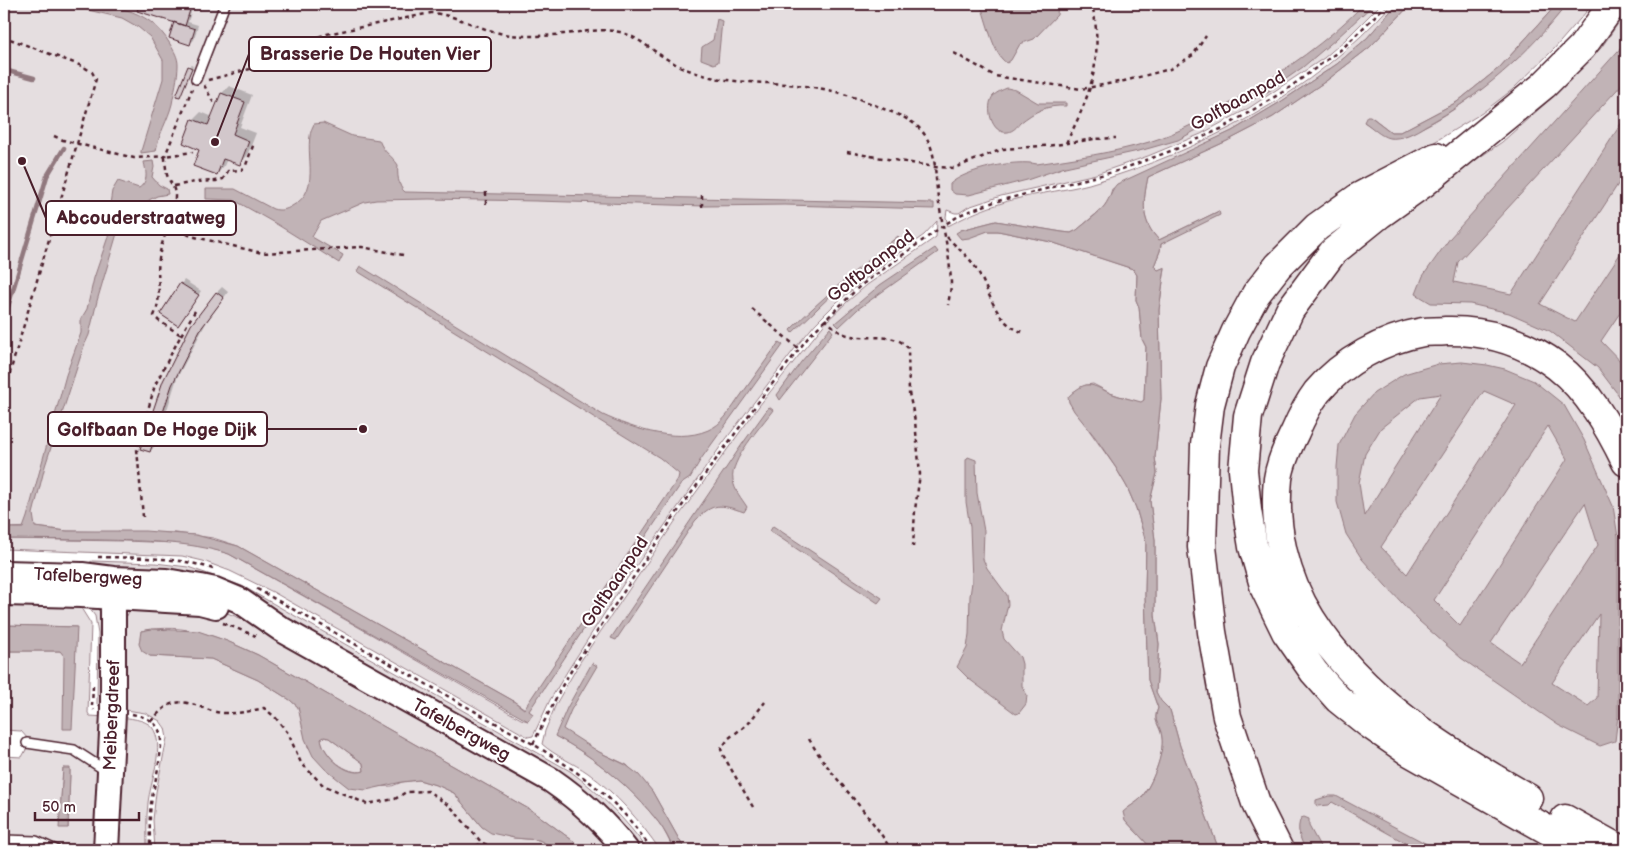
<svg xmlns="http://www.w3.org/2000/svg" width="1630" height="854" font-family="'Balsamiq Sans',sans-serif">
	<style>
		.green { fill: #e5dee0; stroke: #987e86; fill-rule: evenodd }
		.water { fill: #c1b3b6; stroke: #91787e; fill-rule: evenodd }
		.shadow { fill: #0003 }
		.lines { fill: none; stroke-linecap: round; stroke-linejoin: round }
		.stream { stroke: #91787e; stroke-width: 4.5 }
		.building { fill: #d2c7cb; stroke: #4a1f2b }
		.lane-casing { stroke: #4a1f2b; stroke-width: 12 }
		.secondary-casing { stroke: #4a1f2b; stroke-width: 28 }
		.highway-casing { stroke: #4a1f2b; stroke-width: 31 }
		.path { stroke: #4a1f2b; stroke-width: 2.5; stroke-dasharray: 4 4; stroke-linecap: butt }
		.lane { stroke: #fff; stroke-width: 9 }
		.secondary { stroke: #fff; stroke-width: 24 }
		.highway { stroke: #fff; stroke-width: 28 }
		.labels { text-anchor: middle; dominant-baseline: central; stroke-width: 4; stroke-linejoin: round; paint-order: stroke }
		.street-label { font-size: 18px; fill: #4a1f2b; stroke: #fff }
		.leader { fill: none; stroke: #4a1f2b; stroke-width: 2 }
		.callout-dot { fill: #4a1f2b; stroke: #fff; stroke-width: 2 }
		.callout { fill: #fff; stroke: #4a1f2b; stroke-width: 2 }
		.callout-label { font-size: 19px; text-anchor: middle; font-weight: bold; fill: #4a1f2b }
	</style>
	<rect width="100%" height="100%" fill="#fff"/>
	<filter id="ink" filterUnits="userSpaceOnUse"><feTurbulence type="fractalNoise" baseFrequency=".02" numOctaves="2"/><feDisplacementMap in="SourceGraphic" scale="10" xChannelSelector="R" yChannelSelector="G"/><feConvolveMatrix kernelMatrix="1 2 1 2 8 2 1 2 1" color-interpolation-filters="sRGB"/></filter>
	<g filter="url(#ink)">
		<!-- green -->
		<path class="green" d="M4 4H1381L1345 40 1324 58 1249 108 1201 134 1148 156 1096 174 1001 196 968 207 959 213H955L947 210 946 217 948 226C963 218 980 210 996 205 1026 194 1059 192 1089 184 1201 151 1314 93 1392 4H1397L1367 38 1337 64 1282 101 1232 131 1112 189 1109 199 1103 208 1077 230 1071 233 1062 232 996 221 961 230 979 233 988 231H998L1051 242 1133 269 1137 275 1136 300 1139 307 1142 339 1146 347 1144 400 1141 403 1110 393 1093 384 1086 385 1073 392 1069 402 1116 468 1127 487 1136 508 1146 542 1145 595 1148 680 1158 708C1152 723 1160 724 1162 737 1165 753 1151 787 1140 799 1137 802 1132 805 1128 808L1125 820 1153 850H685L652 791 627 765 599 752 562 730 555 736C595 757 631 787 659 823 665 831 669 841 674 850H660C640 821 617 794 588 773 574 763 555 756 542 744L545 731 556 704 580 662 678 517 759 406 800 354 827 321 848 301 867 285 936 237 937 221 924 235 889 260 837 302 815 324 796 347 723 443 624 583 568 670 550 700 533 736 528 737 273 592 230 571 203 561 182 556 4 549V539L124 541 176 543 206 547 229 554 521 719 528 721 531 713 512 700 238 546 213 538 176 533 67 531 35 527 4 528Z
			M1411 4H1557L1500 67 1457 102 1400 132H1391L1373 118 1364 122 1370 126 1402 137C1455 115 1491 83 1531 43 1543 30 1557 18 1567 4H1593L1554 49 1512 90 1482 113 1426 147 1357 181 1330 199 1297 226 1262 264 1196 415 1189 504 1194 614 1221 741 1263 850H1219L1180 746 1170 710 1160 701 1156 692 1159 644 1155 615V540L1150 501 1157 473 1155 457 1161 399 1159 310 1165 268 1158 270 1154 266 1160 251 1161 244 1219 211 1159 240C1140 221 1143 201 1148 177L1227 141 1273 117 1326 81 1370 47Z
			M1626 12V850H1283L1227 693 1206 462 1243 326 1314 234 1452 176 1502 142 1557 93 1601 48Z
			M92 561 155 563 188 567 242 586 570 771C601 794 626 820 648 850H637L634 846 253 601 85 565Z
			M4 597 76 600 91 624 88 713 90 716 106 717 100 841C86 851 81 850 65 845L64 850H4V756L22 757 27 748 66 753 28 739 21 731 4 730V651H60L65 656 71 729 76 627 4 625ZM63 768 70 769 68 828 61 800Z
			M142 604 225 612 262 627 549 788 618 850H583L576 843 534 812 258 655C219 637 186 622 141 631L150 656 211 659 258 680 290 700 298 707 308 747 349 788 392 786 402 782 419 780 439 786 454 793 482 827 514 838 539 840 558 850H155L153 820 156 792 167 738 165 728 160 721 145 713 120 709 122 625 130 610Z
			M87 605 97 608 102 615V709L97 704 98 634 95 616Z
			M119 717C128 718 145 719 152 727 166 745 150 783 148 803 146 819 147 835 147 850H113Z
			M324 737 329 738 363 763 364 771C347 776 324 756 321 739Z"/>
		<!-- water -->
		<path class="water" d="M68 4C108 4 148 6 170 44 174 51 178 57 178 65 178 77 174 92 172 104 168 120 158 135 156 151L141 153V151L163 79V60L150 37 138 27 122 18 75 7Z
			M980 4H1058L1057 15 1034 39 1020 44 1011 60 1007 63C993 56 987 19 980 4Z
			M1364 4H1374L1336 39 1303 67 1269 91 1178 140 1143 150 1065 167 1027 180 1000 187 969 195 955 194 950 190V184C966 169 1016 159 1037 164 1074 158 1113 153 1149 142 1181 132 1212 115 1240 97 1285 71 1328 41 1364 4Z
			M1397 4H1411L1370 47 1326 81 1273 117 1227 141 1148 177C1143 201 1140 221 1159 240L1219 211 1220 215 1161 244 1160 251 1154 266 1158 270 1165 267 1159 310 1161 399 1155 457 1157 473 1150 501 1155 540V615L1159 644 1156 692 1161 701 1170 710 1180 746 1219 850H1153L1125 820 1123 812C1129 806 1137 803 1142 797 1152 784 1164 754 1162 738 1161 724 1152 723 1158 708L1148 680 1145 595 1146 542 1136 508 1127 487 1116 468 1095 437 1074 411 1069 402 1068 397C1087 379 1090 384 1110 393 1120 397 1131 399 1141 402L1144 400 1146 347 1142 339 1139 307 1136 300 1137 275 1133 269 1051 242 998 231H988L969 238 961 239 956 233 961 230 996 221 1062 232 1071 233 1077 230C1085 223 1098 214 1105 205 1110 198 1111 190 1117 184L1232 131 1282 101 1337 64 1367 38Z
			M1557 4H1567C1529 53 1480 97 1425 126 1416 132 1401 140 1389 138 1380 136 1372 127 1364 122L1367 116H1370L1391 132H1400L1457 102 1500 67Z
			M717 19 722 21 718 62 714 64 701 59 702 47 713 40Z
			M1626 42V80L1458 262 1454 282 1511 294 1626 116V172L1540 304 1575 322 1626 245V304L1601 341 1626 367V405L1598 368 1550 331 1509 313 1470 304 1431 303 1416 294 1423 276 1450 238Z
			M1007 88 1016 90 1038 103H1066V106C1047 105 1035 111 1020 123 1017 127 1013 131 1008 132 991 135 985 106 993 96 997 92 1002 90 1007 88Z
			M323 123 352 136 379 140C385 155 391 154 398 165 397 173 398 187 405 192L934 203V209L785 205 705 206 536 201 429 199 376 200 365 202 321 221 312 237 343 255 339 263 278 225 234 200 206 199V189H235L273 209C280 211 286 210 292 206 325 189 300 148 314 124Z
			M153 161 154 167 152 177 159 185 167 189 168 194 157 196 149 200 128 218 118 230 97 301 89 335 84 346 45 466 33 514 35 527 67 531H145L196 535 238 546 512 700 524 709 678 479 679 474 660 458 357 271 360 266 603 415C633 429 683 446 714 427 724 421 732 408 739 398 752 379 766 361 779 342L783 345 701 459 690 478 681 484 529 711 533 714 528 721 229 554C187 541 143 541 100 540 68 540 36 539 4 539V528H23L27 517 66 375 81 333V319L87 309 94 278 113 222 114 210 110 204 112 191 118 181 139 188C149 181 146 172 144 162Z
			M898 236 900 239 843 284 792 333 790 330C824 296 860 267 898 236Z
			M935 248 938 252 858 309 839 327 835 323 880 285Z
			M830 328 833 332 780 400 777 395 801 362Z
			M1462 362 1487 365 1505 369 1534 381 1564 405 1584 440 1613 506 1618 537V716L1615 741 1600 746 1558 725 1461 658 1419 621 1386 586 1362 559 1346 534 1337 502V467L1339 445 1355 414 1374 393 1404 374 1438 364ZM1484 391 1516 405 1407 574 1381 547ZM1441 394 1364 516 1359 483 1365 454 1381 428 1420 397ZM1548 426 1567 459 1460 626 1434 600ZM1585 503 1598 545 1520 663 1491 643ZM1599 614 1597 698 1588 706 1552 683Z
			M769 407 773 410C762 425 729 461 733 480 734 490 742 499 747 507L744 512C720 504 713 502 695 521L616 640 611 638 743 443Z
			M968 457 976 460 977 493 984 531 983 559 987 568 1007 595 1008 604 1002 631 1004 639 1020 657 1022 664V686L1027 695 1026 704 1019 713 1016 714 969 679 957 667 967 648 969 634 970 596 972 582 970 527 966 502V460Z
			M773 526 882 598 878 603 770 531Z
			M4 625 77 627 72 729H63L64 656 60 651H4Z
			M152 629 198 631 227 641 258 655 534 812 576 843 583 850H558L539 840 514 838 491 833 482 827 454 793 439 786 419 780 402 782 366 790 349 788 325 769 313 756 305 739 298 707 290 700 258 680 211 659 150 656 142 651 139 644 141 631ZM324 737 329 738 363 763 364 771C347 777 324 756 321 739Z
			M592 663 597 666 571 710 563 729 599 752 626 765 639 775 652 791 685 850H674C670 841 665 831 659 823 631 787 595 757 555 736L567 708Z
			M63 768H70V775L68 828H59Z
			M1329 796H1336L1438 850H1418L1332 802 1329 805 1318 806 1316 805V800Z
			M1304 817 1309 819V826L1322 850H1306C1300 839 1296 829 1301 818Z"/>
		<!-- shadow -->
		<path class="shadow" d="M141 4H185L193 6 188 22 198 25 194 40 190 43 175 21 139 10Z
			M191 65 193 66 180 96 189 67Z
			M229 86 252 95 240 127 256 133 247 156 239 164 227 159 224 166 217 174 200 149 193 120 201 112 213 117 222 93Z
			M184 280 201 291 178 325 161 314Z
			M222 287 228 292 206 323 177 378 156 445 150 451 164 381 216 293Z"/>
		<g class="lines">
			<!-- stream -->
			<path class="stream" d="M4 70 34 78
				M4 320 47 176 64 148"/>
		</g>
		<!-- building -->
		<path class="building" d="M140 4H171L190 10 185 26 137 11Z
			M174 22 195 29 190 45 169 38Z
			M188 66 192 68 180 97 176 96Z
			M221 93 245 102 233 134 249 141 240 165 223 159 217 175 193 166 199 150 183 143 192 119 208 125Z
			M180 283 199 295 178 326 160 314Z
			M216 292 224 298 200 330 172 385 150 452 140 449 163 381 191 325Z"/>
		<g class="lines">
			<!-- lane casing -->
			<g class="lane-casing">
				<path id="lane" d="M196 79 225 4
					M27 743 74 750 108 772
					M4 840 36 841 56 850"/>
			</g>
			<!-- secondary casing -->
			<g class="secondary-casing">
				<path id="secondary" d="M4 573 82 575 113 579 166 581 201 587 215 590 239 600 281 629 551 780C580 800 605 822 626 850
					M4 593 81 595 200 602 216 606
					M106 850 113 713V582"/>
			</g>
			<!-- highway casing -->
			<g class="highway-casing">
				<path id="highway" d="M1528 798C1447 752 1362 700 1311 619 1285 578 1273 528 1278 479 1280 464 1288 446 1295 432 1301 418 1308 404 1317 392 1343 361 1384 339 1423 332 1430 331 1438 332 1446 331 1486 330 1525 342 1557 366 1588 390 1609 427 1626 462
					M1565 819 1621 850
					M1279 850 1257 806 1227 717 1212 632 1202 547 1205 445 1210 405 1220 367 1236 331 1256 294 1278 266 1317 227 1359 197 1436 157
					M1583 850 1408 751 1369 724 1338 699 1314 672 1286 632 1265 589 1253 547 1247 510 1243 470 1248 416 1265 363 1290 310 1333 252 1380 214 1425 182 1544 85 1582 47 1613 4"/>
			</g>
			<!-- path -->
			<path class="path" d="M4 34 10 39 82 66 92 72 96 79 4 393
				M954 53 995 76 1081 89 1124 81 1170 69 1193 55 1206 36
				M208 80 250 69 264 63 298 43 327 34 431 13C459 15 483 32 511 35 528 37 547 36 564 34 582 32 601 28 620 32 636 36 649 48 662 56 674 64 687 70 700 74 734 85 770 81 805 86 832 89 859 98 884 109 897 114 910 119 920 129 938 148 934 173 938 197 942 225 950 254 951 283 951 290 949 298 948 305
				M204 85 215 105
				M54 136 63 140 134 158 165 156 192 89
				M1066 143C1091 95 1104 58 1092 4
				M847 152 935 167 954 168 1003 149 1055 145 1094 139 1116 138
				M174 186 195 182 216 181 223 179 228 171 242 170 246 165 254 143
				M486 204V190
				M702 207V195
				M174 214C177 224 181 232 191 236L262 253 362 247 403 255
				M947 237C955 246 967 255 974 265 990 288 992 321 1022 332
				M752 309 799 349
				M825 319C832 325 838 333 848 335 866 341 895 331 908 348L909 393 915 421 920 474 915 510 913 547
				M181 335 195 311
				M143 517 137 449 155 385 181 335 159 321 154 316C163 295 156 280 159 259 161 237 175 218 175 196 175 187 170 183 167 175 166 169 165 162 165 156L193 152
				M98 557C137 558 175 556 213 569
				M257 589 533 744C585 776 618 799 652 850
				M223 623 256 636
				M93 686 92 706 94 710
				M132 714C142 716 152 719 158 728 167 743 153 786 151 804 149 819 150 835 150 850
				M151 721C156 716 162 709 169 705 188 696 206 713 225 713 238 714 251 711 264 708L275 717 288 733 301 763 323 785 367 804 395 799 406 792 428 791 451 807 482 843 497 848 517 850
				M809 739C832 779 868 810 891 850
				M533 744 562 686 574 666 673 518 762 397 810 335 860 286 944 225 962 214 994 202 1117 171 1176 149 1223 128 1286 90 1343 48 1387 4
				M753 807 723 755 721 749 729 738 748 724 765 702
				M469 850 482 843"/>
			<!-- lane -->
			<use href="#lane" class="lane"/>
			<!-- secondary -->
			<use href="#secondary" class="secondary"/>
			<!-- highway -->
			<use href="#highway" class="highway"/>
		</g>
	</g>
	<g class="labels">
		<!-- street labels -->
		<g class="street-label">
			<text transform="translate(1238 101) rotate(-29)">Golfbaanpad</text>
			<text transform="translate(871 266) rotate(-38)">Golfbaanpad</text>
			<text transform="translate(88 577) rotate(3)">Tafelbergweg</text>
			<text transform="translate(615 582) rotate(-56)">Golfbaanpad</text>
			<text transform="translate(112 715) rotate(-88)">Meibergdreef</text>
			<text transform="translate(461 730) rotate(29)">Tafelbergweg</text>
		</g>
	</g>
	<!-- callouts -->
	<path class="leader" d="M215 142L249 54M22 161L46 218M363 429L267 429"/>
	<g class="callout-dot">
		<circle cx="215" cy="142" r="5"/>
		<circle cx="22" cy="161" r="5"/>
		<circle cx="363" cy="429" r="5"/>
	</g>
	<g class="callout">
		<rect x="249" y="37" width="242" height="34" rx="5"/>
		<rect x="46" y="201" width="190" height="34" rx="5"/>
		<rect x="48" y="412" width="219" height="34" rx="5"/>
	</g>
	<g class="callout-label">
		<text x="370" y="60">Brasserie De Houten Vier</text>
		<text x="141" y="224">Abcouderstraatweg</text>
		<text x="157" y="436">Golfbaan De Hoge Dijk</text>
	</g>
	<!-- margin -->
	<rect width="1630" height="854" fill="none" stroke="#fff" stroke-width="20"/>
	<rect x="10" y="10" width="1610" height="834" fill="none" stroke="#4a1f2b" stroke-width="2" filter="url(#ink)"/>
	<!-- scale -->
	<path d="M35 812v8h104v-8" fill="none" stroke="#4a1f2b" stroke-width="2.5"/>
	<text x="42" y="812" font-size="15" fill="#4a1f2b" stroke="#ffffff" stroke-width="4" paint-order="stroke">50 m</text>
</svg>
